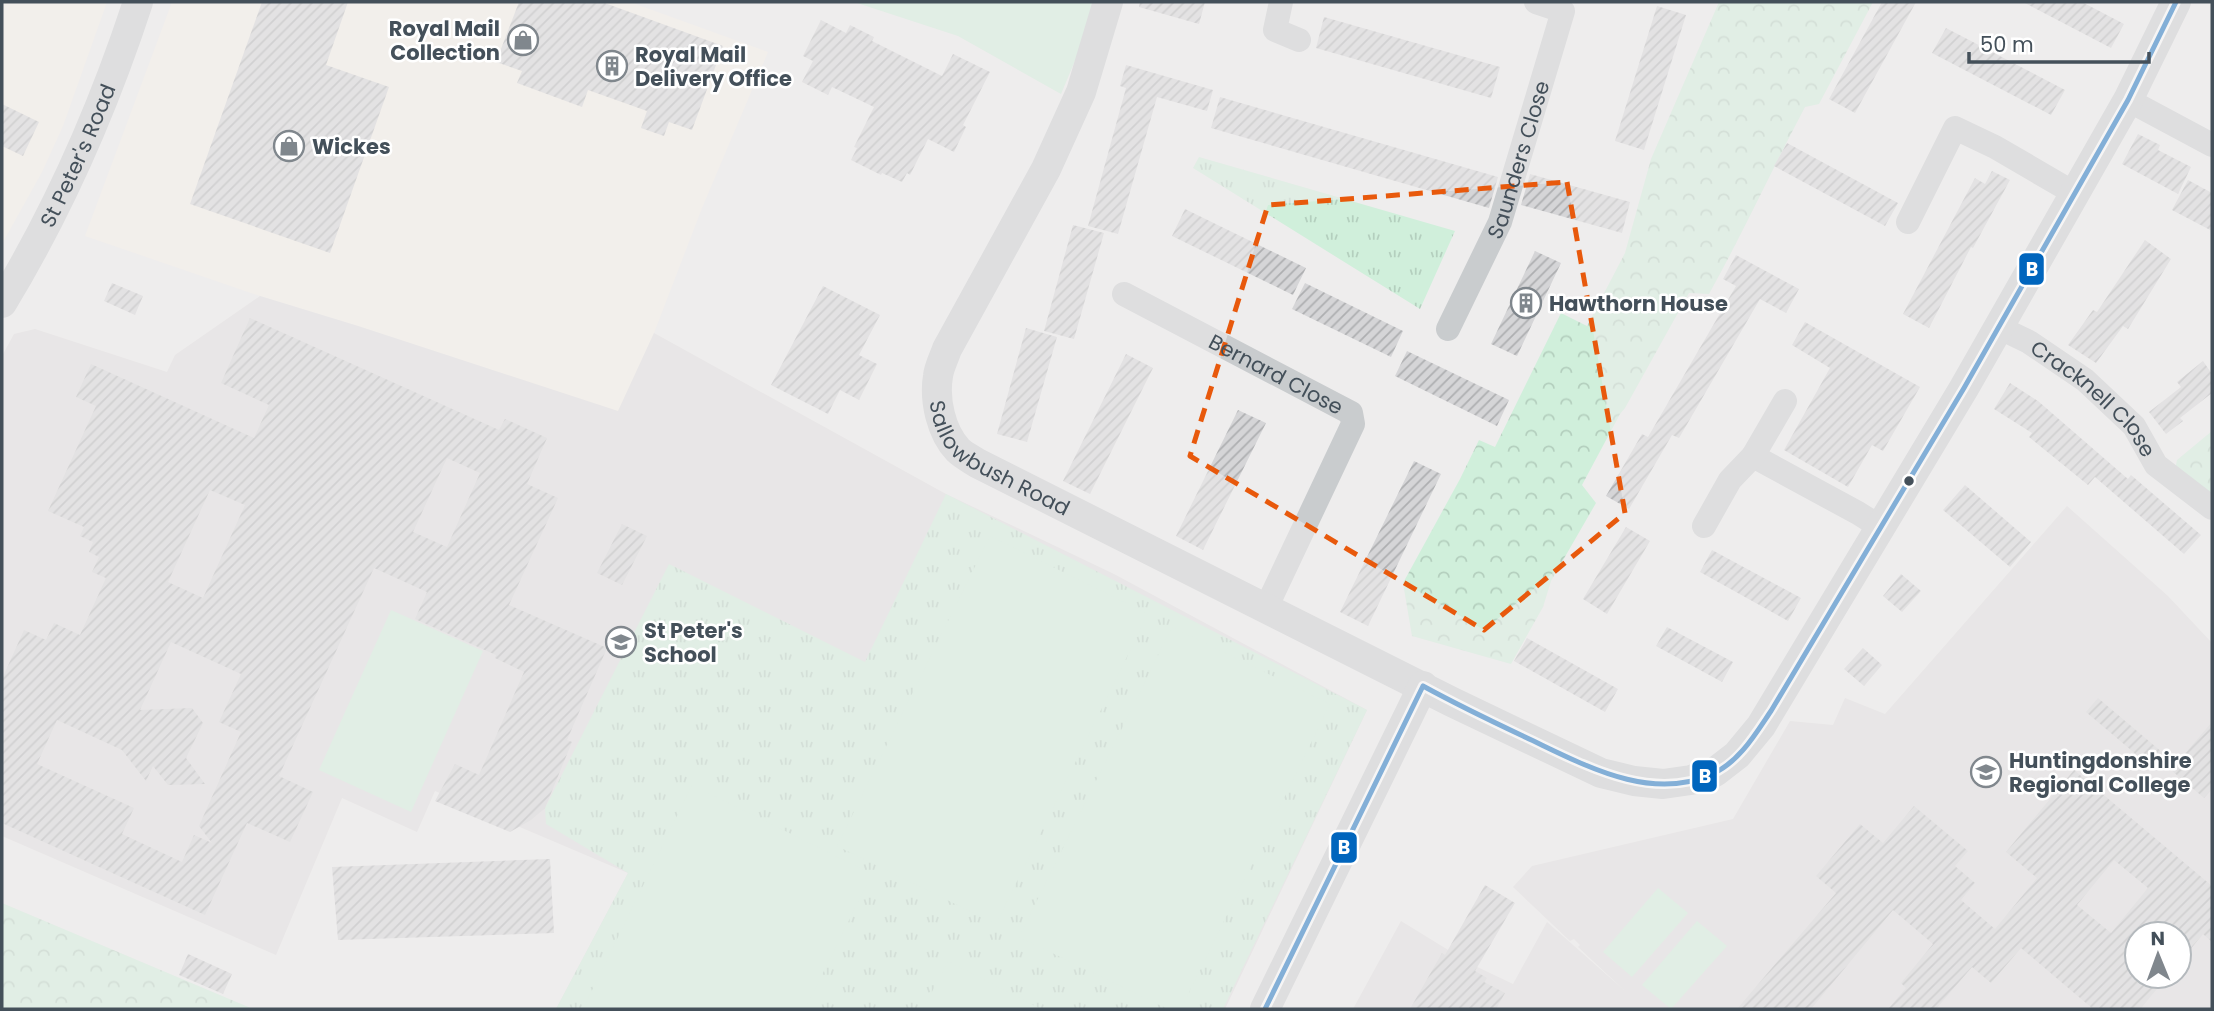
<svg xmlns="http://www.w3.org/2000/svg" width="2214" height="1011" font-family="Poppins,sans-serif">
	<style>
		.commercial { fill: #f6f1e8 }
		.education { fill: #e0dedf; fill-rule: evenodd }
		.grass { fill: url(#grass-tufts) }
		.park { fill: url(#park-crowns) }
		.garden { fill: #d0efdb }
		.building { fill: url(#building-hatch); fill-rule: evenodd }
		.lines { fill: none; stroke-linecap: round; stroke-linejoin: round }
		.minor { stroke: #c9ccce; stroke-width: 24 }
		.tertiary { stroke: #c9ccce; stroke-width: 30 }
		.bus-1-casing { stroke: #fff; stroke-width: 10 }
		.bus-1 { stroke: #0065bd; stroke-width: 5 }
		.marked { fill: none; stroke: #e8590c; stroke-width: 5; stroke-dasharray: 14 9; stroke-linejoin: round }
		.bus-dot { fill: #44505a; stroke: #fff; stroke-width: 2.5 }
		.labels { text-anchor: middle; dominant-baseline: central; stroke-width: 5; stroke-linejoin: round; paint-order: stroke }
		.poi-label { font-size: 21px; font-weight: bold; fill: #44505a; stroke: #fff; text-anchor: start }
		.street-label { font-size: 21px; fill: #44505a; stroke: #fff }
		.line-badge { stroke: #fff; stroke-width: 2.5 }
		.badge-label { font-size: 19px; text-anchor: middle; font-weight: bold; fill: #fff }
	</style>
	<defs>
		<pattern id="grass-tufts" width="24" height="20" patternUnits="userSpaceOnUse" patternTransform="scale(1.75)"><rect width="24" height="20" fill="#d0efdb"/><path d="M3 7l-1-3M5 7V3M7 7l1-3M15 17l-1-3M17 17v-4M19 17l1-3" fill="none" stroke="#b4cfbe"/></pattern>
		<pattern id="park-crowns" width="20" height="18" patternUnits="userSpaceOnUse" patternTransform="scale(1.75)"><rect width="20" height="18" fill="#d0efdb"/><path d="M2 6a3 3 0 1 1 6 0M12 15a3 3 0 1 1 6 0" fill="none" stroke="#b4cfbe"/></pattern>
		<pattern id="building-hatch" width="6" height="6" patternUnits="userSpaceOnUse" patternTransform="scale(1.75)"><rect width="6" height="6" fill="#d5d5d7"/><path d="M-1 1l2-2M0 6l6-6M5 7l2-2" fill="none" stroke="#aeafb1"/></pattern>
	</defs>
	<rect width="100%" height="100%" fill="#eeeded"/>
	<!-- commercial -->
	<path class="commercial" d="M2 2H107L63 126 42 172 2 244Z
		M172 2H630L768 52 702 208 654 333 619 412 358 326 260 296 85 236Z"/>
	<!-- education -->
	<path class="education" d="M260 296 358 326 618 411 654 333 946 494 1114 574 1367 710 1225 1009H556L628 873 435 791 417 832 342 798 276 955 2 836V356L14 334 35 329 167 372 175 355Z
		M2067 506 2168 596 2212 643V1009H1353L1401 921 1471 964 1513 984 1547 922 1624 990 1578 947 1580 945 1574 939 1570 941 1513 887 1532 866 1733 819 1790 721 1833 725 1845 698 1885 714ZM2137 934H2179V976H2137Z"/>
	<!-- grass -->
	<path class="grass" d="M1199 157 1455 231 1420 309 1193 168Z
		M946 494 1367 710 1223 1009H556L628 873 546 824 545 808 669 564 865 662Z"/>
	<!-- park -->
	<path class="park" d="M1719 2H1873L1819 104 1805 107C1772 169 1743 233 1709 294L1689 293 1625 408 1620 414 1582 485 1596 503 1551 581 1543 607 1511 664 1412 636 1403 583 1460 479 1479 440 1495 447 1561 313 1587 326 1625 253 1651 159Z
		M2212 431V495L2175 470 2177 460Z
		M2 903 253 1009H2Z"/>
	<!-- garden -->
	<path class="garden" d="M854 2H1094L1085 37 1061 94 958 36Z
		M990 536 1148 614 996 924 837 846Z
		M391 610 483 651 411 812 319 770Z
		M1172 627 1330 704 1181 1009H1168L1019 937Z
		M692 785 872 874 805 1009H583Z
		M1658 888 1688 913 1632 977 1603 952Z
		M1697 921 1727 946 1671 1009 1642 985Z
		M948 961 1041 1009H923Z"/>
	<!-- building -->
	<path class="building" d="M262 2H348L326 65 389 87 330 253 190 204Z
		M519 2H602L723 46 692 130 669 122 664 136 641 128 647 111 588 90 582 107 517 83 522 71 496 62Z
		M1140 2H1205L1199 24 1139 7Z
		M1882 2H1916L1855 113 1829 99Z
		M2023 2H2082L2124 24 2111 48Z
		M1657 6 1686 15 1644 150 1615 141Z
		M1324 17 1500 67 1491 98 1316 48Z
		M821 20 846 33 850 25 874 37 872 41 942 76 953 54 990 72 963 125 966 127 954 152 928 139 910 175 907 173 902 182 882 173 881 175 851 160 857 148 854 147 874 107 832 87 828 95 802 82 813 61 803 56Z
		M1946 28 2065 90 2051 115 1932 53Z
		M1126 65 1213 90 1207 111 1157 97 1118 234 1088 226 1126 88 1120 86Z
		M1220 97 1498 177 1489 208 1211 128Z
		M2 104 39 122 23 156 2 146Z
		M2138 134 2160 145 2158 150 2191 167 2178 194 2122 164Z
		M1787 143 1898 203 1885 226 1774 166Z
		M1992 171 2010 180 1973 248 1971 247 1929 328 1903 314 1975 178 1985 184Z
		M1530 174 1630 202 1622 233 1521 205Z
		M2188 180 2212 193V231L2172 210Z
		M1185 209 1306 268 1293 295 1172 236Z
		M1073 225 1104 233 1074 339 1044 331Z
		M2145 240 2171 259 2128 329 2123 326 2096 363 2068 345 2093 310 2097 312Z
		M1535 251 1561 263 1517 356 1491 344Z
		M1736 255 1799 289 1786 313 1760 299 1679 438 1672 435 1629 509 1606 496 1642 434 1648 437 1736 286 1723 279Z
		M112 283 143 296 135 315 104 301Z
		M1305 283 1403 331 1391 357 1292 309Z
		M823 286 880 315 859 355 877 364 859 400 840 390 828 414 771 385Z
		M250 318 499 430 505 419 547 438 527 484 558 498 509 605 607 648 567 740 572 742 545 808 531 820 510 832 435 801 455 764 479 775 524 672 495 658 496 655 415 619 427 592 374 568 279 776 313 792 290 842 247 823 205 915 2 823V679L24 630 46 640 54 623 80 635 106 578 92 572 99 557 89 552 93 542 80 536 84 527 48 511 96 406 76 397 91 364 254 438 269 405 221 383ZM447 458 480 473 447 547 413 532ZM210 490 245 505 203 598 168 582ZM171 642 241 674 219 722 241 732 199 826 212 843 194 835 182 862 122 834 134 808 37 764 57 720 122 750 146 781 153 766 168 785 205 784 186 758 203 723 192 708 140 710Z
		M1805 322 1920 387 1883 451 1872 445 1848 487 1784 450 1830 368 1792 345Z
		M1026 328 1057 337 1027 442 997 434Z
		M1407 351 1509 400 1497 426 1395 376Z
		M1126 354 1153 368 1090 494 1063 481Z
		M2203 361 2212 374V393L2180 418 2183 421 2166 434 2149 412 2181 387 2177 382Z
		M2010 383 2038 401 2128 479 2131 475 2201 535 2184 554 2095 477 2088 485 2029 437 2032 433 1994 409Z
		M1238 410 1266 423 1203 550 1176 536Z
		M1414 461 1441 474 1368 626 1340 612Z
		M1965 485 2031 542 2010 567 1943 510Z
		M622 524 647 536 622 585 597 573Z
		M1626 527 1650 541 1607 614 1583 599Z
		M1712 550 1801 598 1788 621 1700 572Z
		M1901 574 1921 591 1902 612 1883 596Z
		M1667 627 1733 662 1722 682 1656 646Z
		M1527 638 1618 689 1605 712 1514 661Z
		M1863 648 1882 665 1864 686 1844 669Z
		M2098 698 2163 753 2151 767 2086 712Z
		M2212 722V789L2204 798 2171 770Z
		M2074 770 2212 886V942L2203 934 2179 963V934H2137V976H2168L2140 1009H2093L2021 948 1991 983 1972 967 1936 1009H1888L1906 988 1901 983 1933 944 1893 910 1811 1009H1737L1836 893 1816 876 1860 824 1883 843 1914 806 1968 851 1955 866 1975 883 1961 900 1995 929 2037 878 2006 852ZM2114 860 2148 888 2111 933 2077 905Z
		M550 859 554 933 338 940 332 867Z
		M1485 885 1515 903 1475 971 1487 978 1484 982 1505 993 1496 1009H1410L1442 953 1445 955Z
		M188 954 232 974 223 994 179 975Z"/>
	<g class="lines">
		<!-- minor -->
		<g class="minor">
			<path d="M1281 2 1275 30 1299 40"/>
			<path d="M2128 100 2212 145"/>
			<path d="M1908 222 1955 128 1995 147 2074 193"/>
			<path id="s1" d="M1124 294 1351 413 1353 424 1266 608"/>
			<path id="s2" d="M1998 327 2029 342 2085 380 2134 426 2156 465 2212 508"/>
			<path id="s3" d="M1448 329 1500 222 1563 11 1536 2"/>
			<path d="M1753 456 1858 513 1880 527"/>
			<path d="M1704 526 1730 480 1753 456 1785 401"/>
		</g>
		<!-- tertiary -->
		<g class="tertiary">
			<path id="s4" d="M1108 2 1081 92 1046 169 947 349C944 358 939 367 938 376 934 400 941 432 958 450 963 455 971 459 977 463L1452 702 1601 773 1634 781 1663 784 1691 780 1715 772 1737 755 1761 726 1964 388 2128 100 2176 2"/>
			<path id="s5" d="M2 303C59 209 104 106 138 2"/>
			<path d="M1265 1009 1423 686"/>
		</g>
		<!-- bus-1 casing -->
		<g class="bus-1-casing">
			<path id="bus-1" d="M1423 686C1456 704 1489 720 1523 736 1581 763 1650 804 1714 773 1740 761 1756 733 1771 711L1964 388 2128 100 2176 2
				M1265 1009 1423 686"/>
		</g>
		<!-- bus-1 -->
		<use href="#bus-1" class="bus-1"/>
	</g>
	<!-- marked area -->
	<path d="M0 0H2214V1011H0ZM1567 182 1625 513 1484 630 1190 456 1268 205Z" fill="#eeeded" fill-opacity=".55" fill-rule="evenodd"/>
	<path class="marked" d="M1567 182 1625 513 1484 630 1190 456 1268 205Z"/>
	<!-- icons -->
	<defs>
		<g id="shop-ring" transform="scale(1.575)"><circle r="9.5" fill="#fff" stroke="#80878d" stroke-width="1.5"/><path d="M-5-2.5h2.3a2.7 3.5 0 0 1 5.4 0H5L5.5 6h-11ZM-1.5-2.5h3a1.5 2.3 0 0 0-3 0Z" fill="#80878d"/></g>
		<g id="building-ring" transform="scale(1.575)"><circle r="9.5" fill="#fff" stroke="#80878d" stroke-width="1.5"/><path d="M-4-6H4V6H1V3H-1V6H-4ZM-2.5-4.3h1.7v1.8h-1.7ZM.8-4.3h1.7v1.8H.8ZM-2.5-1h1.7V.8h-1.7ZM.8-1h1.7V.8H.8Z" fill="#80878d"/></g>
		<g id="school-ring" transform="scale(1.575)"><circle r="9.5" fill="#fff" stroke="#80878d" stroke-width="1.5"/><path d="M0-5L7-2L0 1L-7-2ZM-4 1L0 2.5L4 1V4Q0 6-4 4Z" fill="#80878d"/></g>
	</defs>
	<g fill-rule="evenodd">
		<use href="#shop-ring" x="523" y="40"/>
		<use href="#building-ring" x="612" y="66"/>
		<use href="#shop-ring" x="289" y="146"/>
		<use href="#building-ring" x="1526" y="303"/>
		<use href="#school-ring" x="621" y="642"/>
		<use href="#school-ring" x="1986" y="772"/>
	</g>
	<!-- markers -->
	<circle class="bus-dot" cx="1909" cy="481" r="6"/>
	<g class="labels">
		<!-- poi labels -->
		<g class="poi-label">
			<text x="500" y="28" text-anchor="end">Royal Mail<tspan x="500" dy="24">Collection</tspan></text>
			<text x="635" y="54">Royal Mail<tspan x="635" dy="24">Delivery Office</tspan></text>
			<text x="312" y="146">Wickes</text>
			<text x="1549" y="303">Hawthorn House</text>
			<text x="644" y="630">St Peter's<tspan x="644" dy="24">School</tspan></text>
			<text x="2009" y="760">Huntingdonshire<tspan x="2009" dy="24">Regional College</tspan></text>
		</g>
		<!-- street labels -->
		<g class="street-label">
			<text stroke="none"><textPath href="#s5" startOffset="166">St Peter's Road</textPath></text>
			<text stroke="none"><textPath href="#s3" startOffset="184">Saunders Close</textPath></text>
			<text stroke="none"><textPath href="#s1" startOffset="172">Bernard Close</textPath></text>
			<text stroke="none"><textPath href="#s2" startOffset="121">Cracknell Close</textPath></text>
			<text stroke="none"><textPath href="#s4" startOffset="527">Sallowbush Road</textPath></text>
		</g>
	</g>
	<g class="line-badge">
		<rect x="2018" y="252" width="27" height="34" rx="7" fill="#0065bd"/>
		<rect x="1691" y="759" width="27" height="34" rx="7" fill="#0065bd"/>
		<rect x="1330" y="831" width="28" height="33" rx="7" fill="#0065bd"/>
	</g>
	<g class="badge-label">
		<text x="2032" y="276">B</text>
		<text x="1705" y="783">B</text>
		<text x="1344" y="854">B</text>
	</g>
	<!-- border -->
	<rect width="2214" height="1011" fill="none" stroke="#44505a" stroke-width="7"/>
	<!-- north arrow -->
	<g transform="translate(2158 955) rotate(359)"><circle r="33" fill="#ffffff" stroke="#b4b9bd" stroke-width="2"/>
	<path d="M0-5L12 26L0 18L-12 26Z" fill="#80878d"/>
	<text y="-10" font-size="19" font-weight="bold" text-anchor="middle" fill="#44505a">N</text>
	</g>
	<!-- scale -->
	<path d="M1969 52v10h180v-10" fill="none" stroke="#44505a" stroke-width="3.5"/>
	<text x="1980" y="52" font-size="21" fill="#44505a" stroke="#ffffff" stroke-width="5" paint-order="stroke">50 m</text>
</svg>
